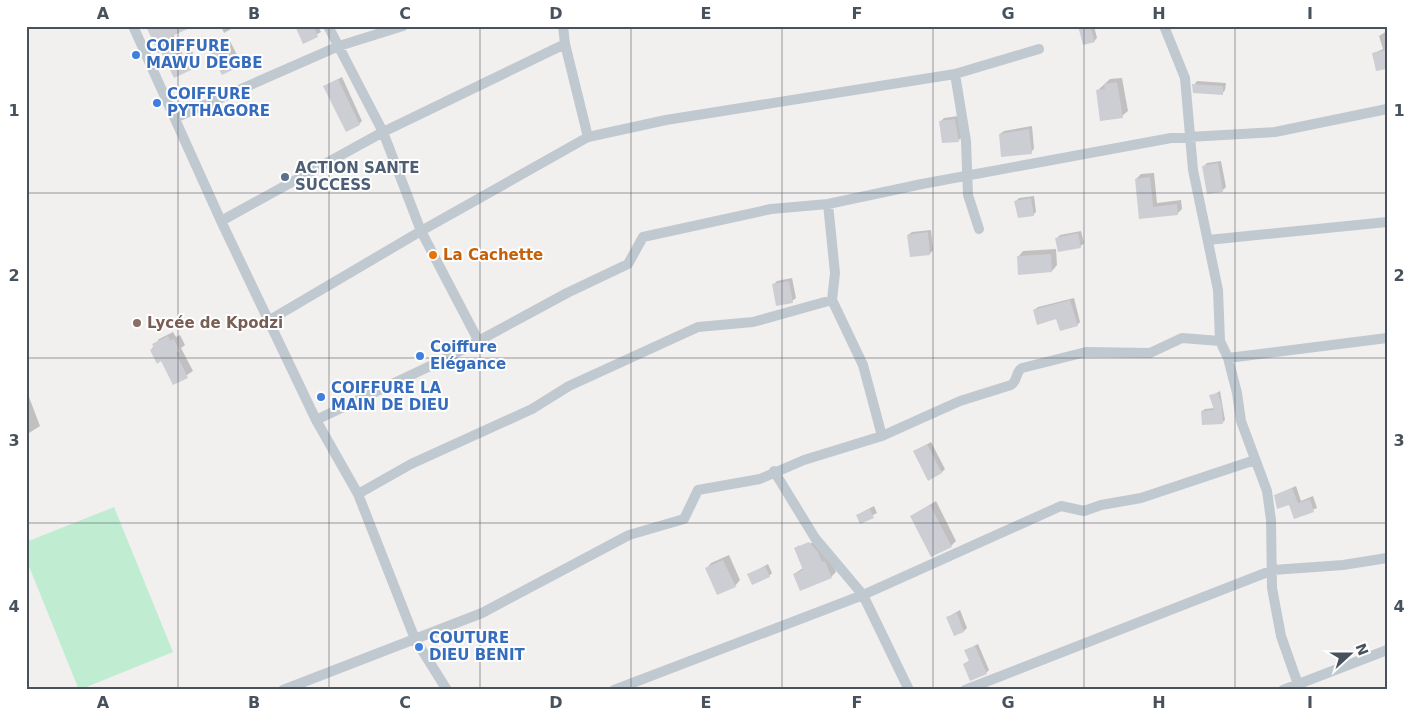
<svg xmlns="http://www.w3.org/2000/svg" width="1413" height="716" font-family="'DejaVu Sans',sans-serif">
	<style>
		.green { fill: #c0edd2 }
		.shadow { fill: #0003 }
		.building { fill: #ccced4 }
		.lines { fill: none; stroke-linecap: round; stroke-linejoin: round }
		.minor { stroke: #c1c9d0; stroke-width: 10 }
		.grid { fill: none; stroke: #48525c; stroke-width: 1; stroke-opacity: 0.55 }
		.shop-dot { fill: #3f7fe0; stroke: #fff; stroke-width: 2 }
		.service-dot { fill: #5c6f8a; stroke: #fff; stroke-width: 2 }
		.food-dot { fill: #e8710a; stroke: #fff; stroke-width: 2 }
		.education-dot { fill: #8d6e63; stroke: #fff; stroke-width: 2 }
		.labels { text-anchor: middle; dominant-baseline: central; stroke-width: 4; stroke-linejoin: round; paint-order: stroke }
		.shop-label { font-size: 15px; font-weight: bold; fill: #366cbe; stroke: #fff; text-anchor: start }
		.service-label { font-size: 15px; font-weight: bold; fill: #4e5e75; stroke: #fff; text-anchor: start }
		.food-label { font-size: 15px; font-weight: bold; fill: #c56008; stroke: #fff; text-anchor: start }
		.education-label { font-size: 15px; font-weight: bold; fill: #785e54; stroke: #fff; text-anchor: start }
		.neatline { fill: none; stroke: #48525c; stroke-width: 2 }
		.grid-label { font-size: 16px; text-anchor: middle; font-weight: bold; fill: #48525c }
	</style>
	<rect width="100%" height="100%" fill="#f2efef"/>
	<!-- green -->
	<path class="green" d="M114 507 173 652 79 690 26 559V542Z"/>
	<!-- shadow -->
	<path class="shadow" d="M147 26 173 34 183 55 192 51 197 63 192 68 161 50Z
		M221 26H236L224 33Z
		M296 26H318L321 32 304 42Z
		M1079 26H1094L1097 38 1094 41Z
		M1387 31V68L1374 53 1383 49 1379 36Z
		M229 39 241 63 223 73 214 46Z
		M342 77 362 121 359 124 325 86Z
		M1122 78 1128 111 1122 116 1097 91 1110 79Z
		M1197 81 1226 83 1225 90 1222 94 1194 85Z
		M958 116 962 137 959 140 941 121 944 118Z
		M1032 126 1034 149 1031 152 1000 134 1004 131Z
		M1221 161 1226 187 1223 190 1204 166 1207 163Z
		M1154 173 1157 203 1181 200 1182 209 1177 214 1140 218 1136 179 1141 174Z
		M1034 196 1036 212 1033 215 1015 202 1019 198Z
		M931 230 933 250 930 254 908 235 912 232Z
		M1081 231 1084 243 1080 247 1057 238 1060 235Z
		M1056 249 1057 265 1052 271 1018 257 1023 251Z
		M792 278 796 298 792 301 773 285 777 281Z
		M1074 298 1080 322 1077 325 1034 310 1038 307Z
		M173 332 176 337 180 335 185 345 181 348 193 371 173 384 162 360 151 350 159 339Z
		M1220 391 1225 420 1222 423 1202 411 1205 409 1215 408 1211 396Z
		M29 397 40 426 26 435V398Z
		M931 442 945 469 942 472 914 452Z
		M1296 486 1301 501 1313 496 1317 508 1294 518 1290 503 1276 495Z
		M936 501 956 541 951 546 911 516Z
		M874 506 877 513 860 522 857 515Z
		M816 541 830 558 836 572 831 577 794 574 803 568 795 549 799 545V548Z
		M729 555 740 580 735 586 706 569 711 563Z
		M768 564 772 573 769 576 749 575Z
		M960 610 967 628 964 631 948 617Z
		M978 644 989 670 986 673 964 664 970 660 966 650Z"/>
	<!-- building -->
	<path class="building" d="M146 26H194L168 38 178 59 187 55 193 69 174 78 161 52 158 53Z
		M295 26H314L318 37 303 44Z
		M1078 26H1090L1095 42 1083 45Z
		M225 41 238 67 222 75 209 49Z
		M1387 50V69L1376 71 1372 53Z
		M338 79 360 125 346 132 323 86Z
		M1117 82 1123 118 1100 121 1096 90 1105 89 1104 84Z
		M1192 84 1223 86V95L1193 93Z
		M955 119 959 142 942 143 939 121Z
		M1029 129 1032 154 1001 157 999 134Z
		M1218 163 1223 192 1207 194 1202 166Z
		M1150 177 1153 207 1177 204 1178 215 1139 219 1135 179Z
		M1031 198 1034 216 1018 218 1014 201Z
		M928 232 930 255 910 257 907 235Z
		M1078 233 1081 248 1058 252 1055 238Z
		M1051 254 1052 272 1018 275 1017 256Z
		M789 281 793 303 776 306 772 284Z
		M1070 300 1078 326 1060 331 1056 319 1037 325 1033 310Z
		M168 336 170 341 174 339 180 351 176 353 188 378 173 385 161 361 157 364 150 350 154 348 152 344Z
		M1218 393 1222 406 1223 424 1202 425 1201 411 1214 410 1209 395Z
		M927 444 942 473 928 481 913 451Z
		M1292 488 1298 503 1310 499 1314 512 1294 519 1289 505 1277 509 1274 495Z
		M930 505 952 547 931 557 910 516Z
		M870 509 874 518 860 524 856 515Z
		M809 542 818 552 822 562 825 561 832 578 800 591 793 574 803 570 794 548Z
		M723 560 736 587 717 595 705 568Z
		M765 566 770 577 752 585 747 574Z
		M957 613 964 632 954 636 946 617Z
		M975 646 987 674 970 681 963 664 969 661 964 650Z"/>
	<g class="lines">
		<!-- minor -->
		<path class="minor" d="M133 26 221 221 316 420 358 494 415 639 447 690
			M328 26 383 132 421 231 478 340
			M563 26 565 44 588 137
			M1164 26 1185 78 1193 170 1218 290 1220 341 1228 358 1237 393 1241 421 1267 491 1271 520 1272 588 1281 636 1300 690
			M955 74 966 141 968 195 979 229
			M175 118 339 46 403 26
			M828 204 835 273 832 300 863 365 882 436
			M221 221 383 132 565 44
			M1208 240 1387 222
			M268 321 421 231 588 137 666 120 955 74 1039 49
			M1228 358 1387 338
			M316 420 445 359 567 293 628 264 643 237 771 209 828 204 922 184 1171 138 1275 132 1387 109
			M774 471 815 538 863 595 909 690
			M358 494 411 464 532 409 569 386 698 327 753 322 832 300
			M283 690 482 613 629 535 684 519 698 490 760 479 804 460 882 436 960 401 1011 385C1018 381 1015 372 1022 368L1086 352 1150 353 1182 338 1220 341
			M614 690 863 595 1061 506 1084 511 1101 505 1141 498 1255 460
			M965 690 1273 570 1343 565 1387 558
			M1283 690 1387 650"/>
	</g>
	<!-- grid -->
	<path class="grid" d="M178 26V690M329 26V690M480 26V690M631 26V690M782 26V690M933 26V690M1084 26V690M1235 26V690M26 193H1387M26 358H1387M26 523H1387"/>
	<!-- markers -->
	<g class="shop-dot">
		<circle cx="136" cy="55" r="5"/>
		<circle cx="157" cy="103" r="5"/>
		<circle cx="420" cy="356" r="5"/>
		<circle cx="321" cy="397" r="5"/>
		<circle cx="419" cy="647" r="5"/>
	</g>
	<circle class="service-dot" cx="285" cy="177" r="5"/>
	<circle class="food-dot" cx="433" cy="255" r="5"/>
	<circle class="education-dot" cx="137" cy="323" r="5"/>
	<g class="labels">
		<!-- shop labels -->
		<g class="shop-label">
			<text x="146" y="46">COIFFURE<tspan x="146" dy="17">MAWU DEGBE</tspan></text>
			<text x="167" y="94">COIFFURE<tspan x="167" dy="17">PYTHAGORE</tspan></text>
			<text x="430" y="347">Coiffure<tspan x="430" dy="17">Elégance</tspan></text>
			<text x="331" y="388">COIFFURE LA<tspan x="331" dy="17">MAIN DE DIEU</tspan></text>
			<text x="429" y="638">COUTURE<tspan x="429" dy="17">DIEU BENIT</tspan></text>
		</g>
		<!-- service labels -->
		<g class="service-label">
			<text x="295" y="168">ACTION SANTE<tspan x="295" dy="17">SUCCESS</tspan></text>
		</g>
		<!-- food labels -->
		<g class="food-label">
			<text x="443" y="255">La Cachette</text>
		</g>
		<!-- education labels -->
		<g class="education-label">
			<text x="147" y="323">Lycée de Kpodzi</text>
		</g>
	</g>
	<!-- border -->
	<rect width="1413" height="716" fill="none" stroke="#ffffff" stroke-width="55"/>
	<!-- north arrow -->
	<g transform="translate(1350 654) rotate(69)" stroke="#ffffff" stroke-width="4" paint-order="stroke">
	<path d="M0-4L9 19L0 12L-9 19Z" fill="#48525c"/>
	<text y="-8" font-size="14" font-weight="bold" text-anchor="middle" fill="#48525c">N</text>
	</g>
	<rect x="28" y="28" width="1358" height="660" class="neatline"/>
	<g class="grid-label">
		<text x="103" y="19">A</text>
		<text x="254" y="19">B</text>
		<text x="405" y="19">C</text>
		<text x="556" y="19">D</text>
		<text x="706" y="19">E</text>
		<text x="857" y="19">F</text>
		<text x="1008" y="19">G</text>
		<text x="1159" y="19">H</text>
		<text x="1310" y="19">I</text>
		<text x="14" y="116">1</text>
		<text x="1399" y="116">1</text>
		<text x="14" y="281">2</text>
		<text x="1399" y="281">2</text>
		<text x="14" y="446">3</text>
		<text x="1399" y="446">3</text>
		<text x="14" y="612">4</text>
		<text x="1399" y="612">4</text>
		<text x="103" y="708">A</text>
		<text x="254" y="708">B</text>
		<text x="405" y="708">C</text>
		<text x="556" y="708">D</text>
		<text x="706" y="708">E</text>
		<text x="857" y="708">F</text>
		<text x="1008" y="708">G</text>
		<text x="1159" y="708">H</text>
		<text x="1310" y="708">I</text>
	</g>
</svg>
